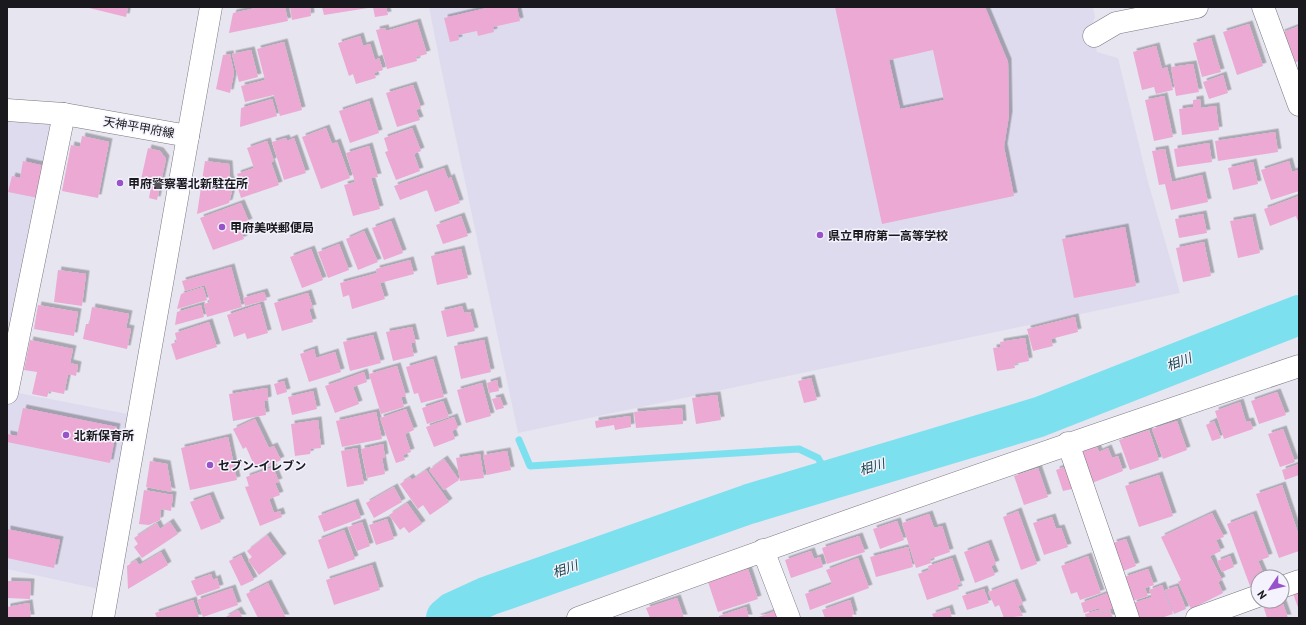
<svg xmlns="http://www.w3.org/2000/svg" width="1306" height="625" font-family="'PT Sans','Noto Sans JP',sans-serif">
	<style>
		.built { fill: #dedbee }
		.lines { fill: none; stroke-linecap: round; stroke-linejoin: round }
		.stream { stroke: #7de0ef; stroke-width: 7 }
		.river { stroke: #7de0ef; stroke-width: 40 }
		.building { fill: #eca9d4; fill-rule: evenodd; filter: url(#shadow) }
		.minor-casing { stroke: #797881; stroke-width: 23 }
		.tertiary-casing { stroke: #797881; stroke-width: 23 }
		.secondary-casing { stroke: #797881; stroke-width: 23 }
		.minor { stroke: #fff; stroke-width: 22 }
		.tertiary { stroke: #fff; stroke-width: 22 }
		.secondary { stroke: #fff; stroke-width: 22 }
		.poi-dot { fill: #9753c8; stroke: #f3f2fd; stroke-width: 1.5 }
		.labels { text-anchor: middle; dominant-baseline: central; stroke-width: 3; stroke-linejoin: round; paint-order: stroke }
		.street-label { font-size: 12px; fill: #1a191d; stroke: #f3f2fd }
		.poi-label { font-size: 12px; font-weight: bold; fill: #1a191d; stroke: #f3f2fd; text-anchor: start }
		.water-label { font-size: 13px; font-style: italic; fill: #19474d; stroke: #f3f2fd }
	</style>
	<defs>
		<filter id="shadow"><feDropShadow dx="3.5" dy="-3.5" stdDeviation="0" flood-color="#0004"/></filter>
	</defs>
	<rect width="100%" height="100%" fill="#e6e5f0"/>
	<!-- built -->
	<path class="built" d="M429 7H1093L1095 17 1091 27 1097 52 1118 58 1148 182 1180 293 518 433 440 63Z
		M7 107 64 114 8 391 138 416 108 591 7 569Z"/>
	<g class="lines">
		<!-- stream -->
		<path class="stream" d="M519 440 530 466 799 449 818 458 831 480"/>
		<!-- river -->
		<path class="river" d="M446 618 453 612 488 596 749 504 1039 417 1299 315"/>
	</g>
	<!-- building -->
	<path class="building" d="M85 7H128L126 17Z
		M261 7H285L288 21 229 33 233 13Z
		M290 7H310L311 16 292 20Z
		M322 7H368V8L324 15Z
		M373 7H386L388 15 375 17Z
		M491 7H517L520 21 493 27 494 32 478 36 477 31 458 35 459 40 450 42 444 18Z
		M835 7H985L1008 62 1009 115 1004 147 1014 196 882 224ZM933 50 944 100 900 109 889 60Z
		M417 22 427 54 416 57 417 61 387 69 376 30 385 28 386 31Z
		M1249 24 1263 66 1237 75 1223 32Z
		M1299 26V61L1293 63 1281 33Z
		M360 36 363 46 370 44 375 60 379 58 383 70 374 73 376 78 356 84 353 74 349 76 338 43Z
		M1211 38 1221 72 1202 77 1193 43Z
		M284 42 302 110 280 116 274 95 245 102 241 86 265 80 257 49Z
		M1156 46 1162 69 1167 67 1173 90 1156 94 1154 87 1142 90 1133 52Z
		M251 50 258 77 239 82 232 54Z
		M230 54 234 73 230 93 216 89 223 55Z
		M1193 64 1199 92 1176 96 1171 67Z
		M1223 75 1228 93 1209 99 1203 82Z
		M413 85 421 108 416 110 420 120 397 127 386 93Z
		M1164 96 1173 137 1154 141 1145 100Z
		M272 99 277 116 240 127 241 108Z
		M1200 99 1201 108 1216 106 1219 130 1182 135 1179 109 1193 107V100Z
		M369 101 379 133 350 143 339 111Z
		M326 128 332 144 337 142 350 178 321 189 302 137Z
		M412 128 421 151 414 154 420 171 396 180 385 152 388 151 384 138Z
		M1275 132 1278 152 1218 161 1215 141Z
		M82 136 109 142 98 198 62 191 71 145 80 147Z
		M286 138 287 141 294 138 306 173 284 180 272 142Z
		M267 141 274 161 271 162 279 185 241 198 237 185 241 184 237 174 254 168 247 148Z
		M1209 143 1212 162 1177 167 1174 149Z
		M369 146 378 177 371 178 380 209 353 216 344 185 355 182 346 153Z
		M148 148 160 151 166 159 157 200 149 198 151 187 140 184Z
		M1165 149 1172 182 1202 175 1208 202 1171 210 1165 184 1159 185 1152 151Z
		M23 161 45 166 38 198 8 192 12 176 20 178Z
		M205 161 229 164 230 178 233 187 229 203 197 214Z
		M1289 161 1292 172 1298 170 1299 191 1271 200 1261 170Z
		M1253 162 1258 184 1233 190 1228 168Z
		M444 168 448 179 451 177 460 203 435 212 427 190 400 200 394 186Z
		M1299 196V224L1296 216 1270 226 1264 209Z
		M241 203 249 222 239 226 244 239 213 250 200 218Z
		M1203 214 1207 233 1179 238 1175 219Z
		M461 216 468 236 443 244 436 225Z
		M1252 217 1260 253 1238 258 1230 221Z
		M391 221 403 253 384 260 372 228Z
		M1125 227 1136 286 1074 298 1062 239Z
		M364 231 378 262 358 270 346 239Z
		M1204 242 1211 276 1183 282 1176 248Z
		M339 244 349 270 328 278 318 252Z
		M311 249 323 280 302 288 290 257Z
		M461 249 468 278 437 285 431 256Z
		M410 260 414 274 380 283 385 299 352 309 349 295 343 297 340 283 377 273 376 269Z
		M231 267 242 307 207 317 204 304 210 302 205 285 185 291 182 281Z
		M58 270 86 274 82 306 54 302Z
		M203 287 207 300 177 309 181 294Z
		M264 292 267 300 245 306 243 298Z
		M308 293 313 308 309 309 313 322 282 331 274 303Z
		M260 304 268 333 247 339 245 333 234 337 227 315Z
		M38 305 78 312 74 336 34 329Z
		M201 305 204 317 175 325 177 312Z
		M462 306 464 313 470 312 475 331 447 337 441 311Z
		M92 307 129 314 126 328 131 329 127 349 83 339 86 324H89Z
		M1075 317 1078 332 1051 339 1053 346 1033 351 1027 329Z
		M209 322 217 347 176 360 171 344 177 342 175 333Z
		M412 327 416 343H411L414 356 393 361 386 332Z
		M373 335 381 363 350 371 343 342Z
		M1025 338 1029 361 1014 364 1015 368 997 371 993 348 1001 347 1000 342Z
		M30 340 73 349 70 363 78 365 76 376 68 374 64 394 49 391 47 397 32 394 37 372 24 370Z
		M484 340 491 372 461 379 454 346Z
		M314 349 316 358 335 352 341 372 309 382 300 354Z
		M433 359 444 397 421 403 418 393 414 394 406 367Z
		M397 366 406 396 401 397 404 407 381 414 369 374Z
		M364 372 367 382 353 387 359 404 335 413 325 386Z
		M811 378 817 400 804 403 798 381Z
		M497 380 499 391 489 393 487 383Z
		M284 381 287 392 277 395 274 384Z
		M482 383 491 416 466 423 457 390Z
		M267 388 268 400 264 401 266 415 233 421 229 394Z
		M313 391 317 409 292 415 288 397Z
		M1277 392 1286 415 1259 424 1251 401Z
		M717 395 721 420 696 424 692 398Z
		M500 397 504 408 496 410 492 399Z
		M443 401 449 417 427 424 422 408Z
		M1240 402 1246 422 1250 421 1253 429 1224 439 1215 411Z
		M23 408 117 427 110 463 7 442V434L17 436Z
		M682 408 683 424 636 428 634 412Z
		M406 409 414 430 405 434 411 452 403 455 405 460 396 463 380 418Z
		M376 412 382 439 342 447 336 421Z
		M630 416 631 427 615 430 614 425 596 428 595 421Z
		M454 417 458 428 452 431 455 439 434 447 426 427Z
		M255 419 269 448 274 446 281 460 268 466 266 462 255 467 246 447 243 449 233 429Z
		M318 420 321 448 311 449 310 454 295 456 291 424Z
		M1177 421 1187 450 1163 459 1152 429Z
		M1214 421 1221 438 1212 441 1206 425Z
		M1283 429 1295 462 1280 467 1268 434Z
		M1149 430 1159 460 1130 470 1119 440Z
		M228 437 237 480 190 490 181 448Z
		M383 444 385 457 382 458 385 474 367 478 361 449Z
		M1096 445 1099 452 1108 448 1112 458 1118 456 1123 471 1092 483 1080 450Z
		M357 448 364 484 347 487 341 451Z
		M507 451 511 470 487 475 483 455Z
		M480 454 484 478 460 481 456 458Z
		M444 459 459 480 444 490 429 470Z
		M150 461 167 464 172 492 146 487Z
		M1299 464V475L1285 480 1282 470Z
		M273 467 279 482 275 483 280 495 269 499 274 513 280 511 282 517 260 526 245 487 249 486 246 477Z
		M1064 467 1072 489 1063 491 1056 470Z
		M1038 468 1048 497 1024 505 1014 476Z
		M426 470 449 502 430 515 423 505 418 509 400 484 410 477 412 480Z
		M1159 475 1173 516 1139 527 1125 486Z
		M1282 485 1299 536V551L1279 558 1256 494Z
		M394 487 402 502 374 518 366 503Z
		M144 490 173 495 171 511 161 509 160 520 149 525 139 524Z
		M210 495 221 522 201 530 190 502Z
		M355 502 361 518 324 532 318 516Z
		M407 503 422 524 409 533 404 527 400 530 389 515Z
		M1018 511 1037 564 1021 570 1003 517Z
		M1212 513 1224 537 1216 540 1221 551 1210 556 1222 580 1218 582 1223 593 1191 609 1178 582 1181 580 1161 537Z
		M929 514 934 528 942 526 950 552 930 559 931 563 916 568 902 523Z
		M1253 514 1269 557 1258 561 1265 577H1258V583L1250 586 1227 524Z
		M1052 517 1056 529 1061 528 1068 547 1044 555 1033 523Z
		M387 519 394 539 376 545 369 525Z
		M897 521 904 540 880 549 873 529Z
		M170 522 178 534 142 558 134 547 138 544 134 538 157 523 160 529Z
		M362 522 370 546 357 551 348 527Z
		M7 529 60 540 54 568 7 558Z
		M344 530 355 559 328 569 318 540Z
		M267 535 283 557 259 575 248 560 252 557 247 551Z
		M859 536 865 552 827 564 822 548Z
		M1126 539 1136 566 1123 571 1113 543Z
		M988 543 996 564 991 566 995 575 975 583 964 552Z
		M908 547 913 567 876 577 870 557Z
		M811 551 814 559 820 557 823 567 791 578 785 560Z
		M161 552 168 565 128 589 127 566 136 560 139 565Z
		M241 555 254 580 241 586 229 561Z
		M1088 556 1101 593 1080 600 1077 592 1071 594 1061 566Z
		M1230 556 1234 567 1222 572 1217 561Z
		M858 558 869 588 810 610 805 594 832 584 826 570Z
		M952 558 961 584 957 585 959 589 927 600 918 574 929 570 928 566Z
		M372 565 380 590 334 605 326 580Z
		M748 569 758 599 718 612 708 582Z
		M1148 569 1154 585 1145 588 1148 596 1132 601 1124 577Z
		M211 574 213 580 217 578 220 588 197 596 191 581Z
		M8 581 31 582 30 599 7 598Z
		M1014 582 1023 604 1018 606 1023 616 1004 618 999 605 995 607 988 592Z
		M268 583 286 618H258L246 594Z
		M1162 585 1173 614 1161 618H1138L1133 603 1152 597 1149 590Z
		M1177 586 1186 609 1174 614 1165 590Z
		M232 588 238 605 203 617 197 600Z
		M984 589 989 603 967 610 962 596Z
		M1299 589V610L1292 591Z
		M1108 593 1113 608 1100 613 1099 608 1084 613 1081 603Z
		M677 598 684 618H650L646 608Z
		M193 600 199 618H157L155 613Z
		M850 600 854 614 852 615 853 618H825L822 610Z
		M1266 601H1282L1288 618H1267L1262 602Z
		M29 603 31 618H7V607Z
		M746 607 749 618H719V616Z
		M949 608 952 618H934L932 614Z
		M238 610 243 618H224Z
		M778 610 780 618H756Z
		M1098 610 1100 614 1110 610 1113 618H1086L1085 614Z"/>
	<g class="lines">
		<!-- minor casing -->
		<g class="minor-casing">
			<path id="minor" d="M1263 7 1299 105
				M1094 36 1116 23 1197 7
				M7 393 64 114
				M1068 443 1128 618
				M763 550 789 618
				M1282 587 1299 581
				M578 618C817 530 1058 447 1299 366
				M1197 618 1258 596"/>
		</g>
		<!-- tertiary casing -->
		<g class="tertiary-casing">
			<path id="tertiary" d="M103 618 188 136"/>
		</g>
		<!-- secondary casing -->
		<g class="secondary-casing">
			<path id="secondary" d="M7 110 64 114 188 136 211 7"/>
		</g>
		<!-- minor -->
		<use href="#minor" class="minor"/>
		<!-- tertiary -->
		<use href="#tertiary" class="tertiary"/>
		<!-- secondary -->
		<use href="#secondary" class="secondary"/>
	</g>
	<!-- markers -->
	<g class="poi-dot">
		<circle cx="120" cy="183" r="4"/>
		<circle cx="222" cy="227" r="4"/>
		<circle cx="820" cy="235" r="4"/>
		<circle cx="66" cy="435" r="4"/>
		<circle cx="210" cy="465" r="4"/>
	</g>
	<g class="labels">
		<!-- street labels -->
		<g class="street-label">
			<text transform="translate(139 127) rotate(10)">天神平甲府線</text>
		</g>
		<!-- poi labels -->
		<g class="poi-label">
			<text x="128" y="183">甲府警察署北新駐在所</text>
			<text x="230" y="227">甲府美咲郵便局</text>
			<text x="828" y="235">県立甲府第一高等学校</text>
			<text x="74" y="435">北新保育所</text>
			<text x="218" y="465">セブン-イレブン</text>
		</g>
		<!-- water labels -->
		<g class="water-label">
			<text transform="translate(1179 362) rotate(-21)">相川</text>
			<text transform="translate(872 467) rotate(-17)">相川</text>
			<text transform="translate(565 569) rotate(-19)">相川</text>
		</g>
	</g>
	<!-- border -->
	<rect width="1306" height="625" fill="none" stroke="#1a191d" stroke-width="16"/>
	<!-- north arrow -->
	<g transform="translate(1270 589) rotate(235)"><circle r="19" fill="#f3f2fd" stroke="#9c9ba3"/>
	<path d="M0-3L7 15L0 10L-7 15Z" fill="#9753c8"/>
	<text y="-6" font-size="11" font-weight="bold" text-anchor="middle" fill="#1a191d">N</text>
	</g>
</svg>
